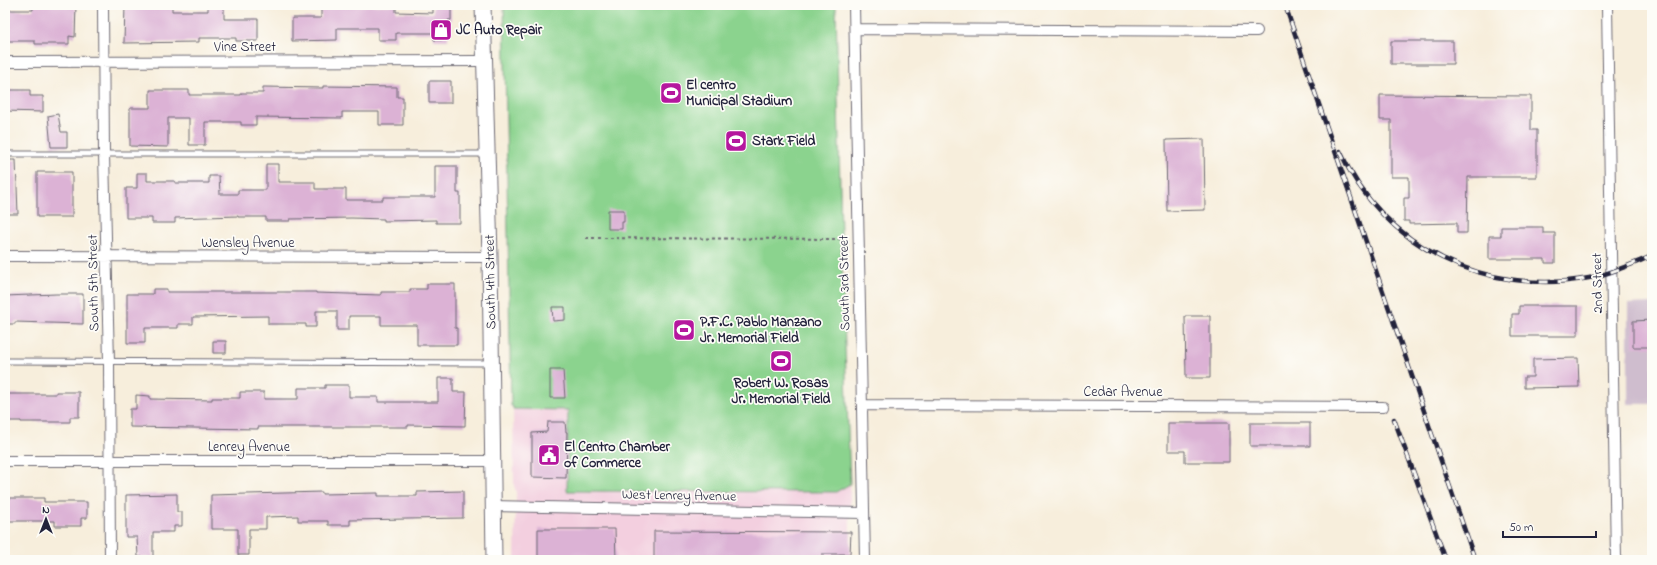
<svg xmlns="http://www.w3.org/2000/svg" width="1657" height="565" font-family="'Indie Flower',sans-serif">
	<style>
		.built { fill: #f3cfdf }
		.industrial { fill: #cfbdce }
		.green { fill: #8bd38e; stroke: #567a64 }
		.building { fill: #dcb2d5 }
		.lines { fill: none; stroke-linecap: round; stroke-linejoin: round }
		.lane-casing { stroke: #6d6973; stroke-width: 7 }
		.street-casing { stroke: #6d6973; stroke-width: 12 }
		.secondary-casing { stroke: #6d6973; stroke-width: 17 }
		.path { stroke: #6d6973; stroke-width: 2; stroke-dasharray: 3 3; stroke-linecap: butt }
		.lane { stroke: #fff; stroke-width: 5 }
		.street { stroke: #fff; stroke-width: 10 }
		.secondary { stroke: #fff; stroke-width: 15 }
		.rail-casing { stroke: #22223b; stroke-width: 4.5 }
		.rail { stroke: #fdfcf7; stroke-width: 3; stroke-dasharray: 9; stroke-linecap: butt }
		.labels { text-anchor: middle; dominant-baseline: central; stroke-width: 3.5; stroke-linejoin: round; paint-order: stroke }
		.poi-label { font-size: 14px; font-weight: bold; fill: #22223b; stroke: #fdfcf7; text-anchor: start }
		.street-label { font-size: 14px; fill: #22223b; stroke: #fdfcf7 }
	</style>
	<rect width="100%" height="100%" fill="#fdfcf7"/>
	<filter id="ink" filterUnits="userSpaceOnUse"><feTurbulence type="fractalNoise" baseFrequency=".025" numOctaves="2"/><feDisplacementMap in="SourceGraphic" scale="8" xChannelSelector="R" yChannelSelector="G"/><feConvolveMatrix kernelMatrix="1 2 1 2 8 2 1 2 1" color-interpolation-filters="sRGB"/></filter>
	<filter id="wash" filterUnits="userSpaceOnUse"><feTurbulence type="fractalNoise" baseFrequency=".012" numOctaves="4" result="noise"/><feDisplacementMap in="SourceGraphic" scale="16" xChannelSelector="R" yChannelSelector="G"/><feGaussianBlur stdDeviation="0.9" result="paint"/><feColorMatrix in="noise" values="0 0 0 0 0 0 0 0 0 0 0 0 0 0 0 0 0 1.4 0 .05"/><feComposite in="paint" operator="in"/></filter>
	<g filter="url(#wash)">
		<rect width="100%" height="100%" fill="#f7eedc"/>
		<!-- built -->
		<path class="built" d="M513 409 568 410 567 491 836 492 850 484V560H515L516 491 514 486Z"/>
		<!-- industrial -->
		<path class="industrial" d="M1652 303V404H1628V304Z"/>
		<!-- green -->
		<path class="green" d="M504 5H836L841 234 850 484 836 492 567 491 568 410 513 409V406H511Z"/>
		<g id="blocks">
			<!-- building -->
			<path class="building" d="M33 5H76L75 37 69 36V44H35V41H5V10H33Z
				M125 5H172V11H208V5H224V19H258V41H236V38H199V42L124 43Z
				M396 5V12L433 13V5H451V20H448V40H434V33H396V40H378V28H337V40L292 41V18H321V6Z
				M1391 41H1453V64H1391Z
				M429 81H451V103H429Z
				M323 86 397 87V97H403V125H379V112H342V118L256 117V125H241V122H205V145H189V118H168V147L130 146V108H150V90H189V95H241V93H263V87L323 88Z
				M5 90H30V96H43V112L5 111Z
				M1380 95 1531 96V130H1537V177H1468L1467 233H1457V223L1409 224V221H1404V198H1409V177H1391V120H1380Z
				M58 114 61 132H67V147H51L48 116Z
				M1204 139 1205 210 1167 211 1166 140Z
				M5 160H16L18 214H5Z
				M266 164H278V182H315V189H346V200H383V197H435V166H457V193H460V223H436V220L384 221V219L352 218 290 219V221H266V217H238V216L175 218V223H152V218H126V188H137V173H147V181H175V183H209V176H219L220 194H238V190H266Z
				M37 172H72V217H37Z
				M608 210H624V222H622V229H608Z
				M1501 227H1543V233H1555V263H1545V259H1489V236H1501Z
				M427 284H455V328H457V345H417V325H381V316H349V330H337V311H316V327H306V324H268V316L193 317V324H178V328H145V343H127V294H153V289H167V292H316V293L381 295V292H410V289H427Z
				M56 294H83V324L15 322V324H5V296Z
				M1519 306H1578V336H1512V314H1519Z
				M552 307H565V320L553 321Z
				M1185 316H1210V378H1186Z
				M1652 320V347H1633V321Z
				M213 341H226V353H213Z
				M1578 358 1579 387 1524 388V377H1533V359Z
				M550 370H563L565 398H550Z
				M438 378H453V392H466L465 426 408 425V427H258V429L130 427V409H136V395L150 396V399L212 400V398H240V392H264V399H298V388H325V385H349V397H378V402H438Z
				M56 392H79V417H70V422H21V421H5V394H56Z
				M548 422H565L566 432H567L566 478 532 477V433L547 432Z
				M1168 423H1229V462H1185V451H1168Z
				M1250 423H1310V446H1250Z
				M463 491V518L350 520V525H328V521H298V516L266 517V529H249V555H238V529H211V495L322 492V494L378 493V496H417V492Z
				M177 494V512H182V526H174V532H153V557H138L137 537H126V495Z
				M5 498H44V502H87V518H81V526H55V521H5Z
				M538 529H615L616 560H538Z
				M654 531 851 532 850 554H822V560H654Z"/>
		</g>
	</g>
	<g filter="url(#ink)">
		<use href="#blocks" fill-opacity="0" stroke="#6d6973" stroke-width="1"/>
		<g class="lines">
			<!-- lane casing -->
			<g class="lane-casing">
				<path id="lane" d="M5 154H486
					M5 361 490 363"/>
			</g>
			<!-- street casing -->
			<g class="street-casing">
				<path id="street" d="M103 5 104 154 109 362 110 560
					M854 5 865 560
					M1607 5 1616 560
					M855 29 1257 31
					M5 62 485 61
					M5 256 490 257
					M862 405 1383 407
					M5 461H493
					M493 506 864 513"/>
			</g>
			<!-- secondary casing -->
			<g class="secondary-casing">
				<path id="secondary" d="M483 5 490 257 494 560"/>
			</g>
			<!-- path -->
			<path class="path" d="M586 238 849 239"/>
			<!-- lane -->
			<use href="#lane" class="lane"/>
			<!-- street -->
			<use href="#street" class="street"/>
			<!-- secondary -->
			<use href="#secondary" class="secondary"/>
			<!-- rail casing -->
			<g class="rail-casing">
				<path id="rail" d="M1285 5 1475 560
					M1340 151C1383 248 1487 297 1589 278 1610 274 1632 264 1652 256
					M1394 419 1446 560"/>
			</g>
			<!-- rail -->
			<use href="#rail" class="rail"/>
		</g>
	</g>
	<!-- icons -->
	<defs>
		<g id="shop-square" transform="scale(1.15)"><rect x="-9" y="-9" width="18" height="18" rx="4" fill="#b5179e" stroke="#fdfcf7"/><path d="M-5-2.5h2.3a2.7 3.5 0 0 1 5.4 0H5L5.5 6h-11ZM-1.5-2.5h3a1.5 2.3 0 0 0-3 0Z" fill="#fff"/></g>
		<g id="stadium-square" transform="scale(1.15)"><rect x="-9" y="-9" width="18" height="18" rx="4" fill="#b5179e" stroke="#fdfcf7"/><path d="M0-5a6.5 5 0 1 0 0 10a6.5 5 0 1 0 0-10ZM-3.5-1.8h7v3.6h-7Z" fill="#fff"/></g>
		<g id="civic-square" transform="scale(1.15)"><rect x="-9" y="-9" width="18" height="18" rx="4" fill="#b5179e" stroke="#fdfcf7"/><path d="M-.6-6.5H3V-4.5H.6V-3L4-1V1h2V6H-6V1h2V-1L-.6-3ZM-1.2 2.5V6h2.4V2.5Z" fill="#fff"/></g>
	</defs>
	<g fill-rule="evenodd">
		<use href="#shop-square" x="441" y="30"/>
		<use href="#stadium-square" x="671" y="93"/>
		<use href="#stadium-square" x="736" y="141"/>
		<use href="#stadium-square" x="684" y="330"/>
		<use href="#stadium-square" x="781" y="361"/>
		<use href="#civic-square" x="549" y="455"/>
	</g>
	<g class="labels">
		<!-- poi labels -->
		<g class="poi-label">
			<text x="456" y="30">JC Auto Repair</text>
			<text x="686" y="85">El centro<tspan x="686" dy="16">Municipal Stadium</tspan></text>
			<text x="752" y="141">Stark Field</text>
			<text x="700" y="322">P.F.C. Pablo Manzano<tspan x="700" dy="16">Jr. Memorial Field</tspan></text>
			<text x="781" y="383" text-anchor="middle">Robert W. Rosas<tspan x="781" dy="16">Jr. Memorial Field</tspan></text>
			<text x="564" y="447">El Centro Chamber<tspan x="564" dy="16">of Commerce</tspan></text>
		</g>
		<!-- street labels -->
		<g class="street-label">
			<text x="245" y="47">Vine Street</text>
			<text x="248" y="243">Wensley Avenue</text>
			<text transform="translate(491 282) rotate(-91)">South 4th Street</text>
			<text transform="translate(94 283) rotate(-91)">South 5th Street</text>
			<text transform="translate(845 283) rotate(-91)">South 3rd Street</text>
			<text transform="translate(1598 283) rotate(-91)">2nd Street</text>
			<text x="1123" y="392">Cedar Avenue</text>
			<text x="249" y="447">Lenrey Avenue</text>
			<text transform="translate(679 496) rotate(1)">West Lenrey Avenue</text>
		</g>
	</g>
	<!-- margin -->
	<rect width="1657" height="565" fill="none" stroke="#fdfcf7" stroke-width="20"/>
	<!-- north arrow -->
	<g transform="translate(46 519)" stroke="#fdfcf7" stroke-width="3" paint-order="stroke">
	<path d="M0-3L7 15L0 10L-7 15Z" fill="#22223b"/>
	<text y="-6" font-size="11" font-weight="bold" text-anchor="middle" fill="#22223b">N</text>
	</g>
	<!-- scale -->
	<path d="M1503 531v6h93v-6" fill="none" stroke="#22223b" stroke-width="2"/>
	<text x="1509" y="531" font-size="12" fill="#22223b" stroke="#fdfcf7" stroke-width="3" paint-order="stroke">50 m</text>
</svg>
